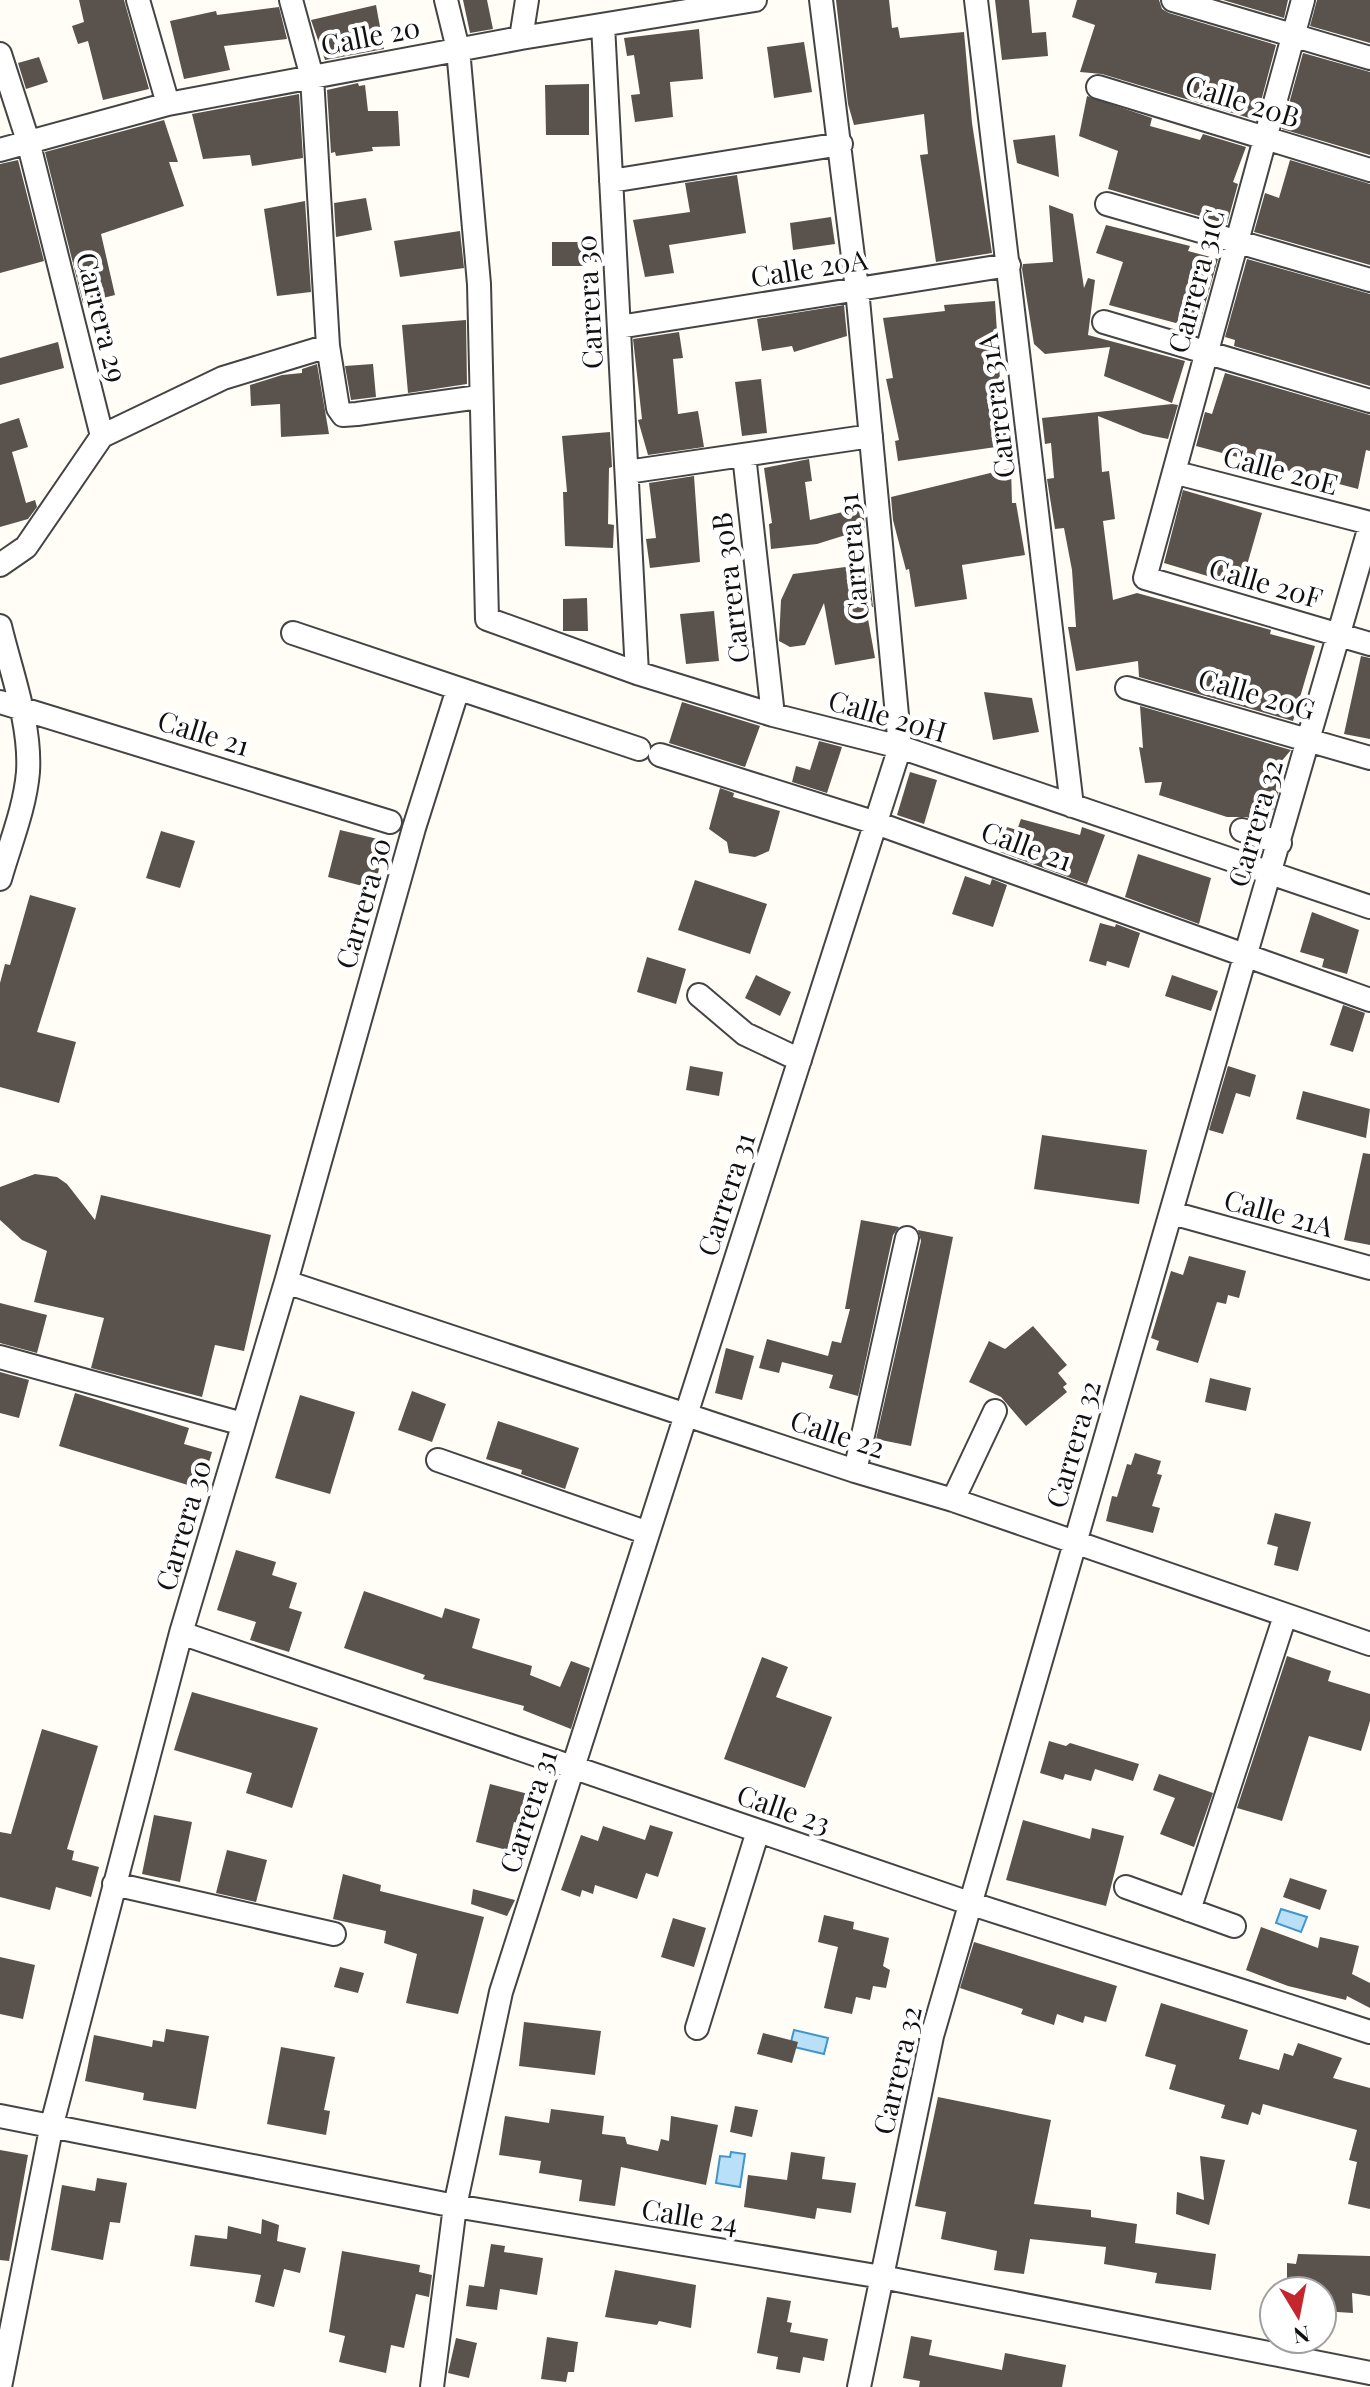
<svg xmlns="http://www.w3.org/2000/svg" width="1370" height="2387" font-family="'Playfair Display',serif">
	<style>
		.water { fill: #b9e0f7; stroke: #3f96cf; stroke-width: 2 }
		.building { fill: #5a524d }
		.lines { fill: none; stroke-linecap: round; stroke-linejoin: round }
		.minor-casing { stroke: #444; stroke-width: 26 }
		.minor { stroke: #fff; stroke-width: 22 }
		.labels { text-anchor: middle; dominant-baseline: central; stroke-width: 8; stroke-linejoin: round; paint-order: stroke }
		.street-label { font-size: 28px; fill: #111; stroke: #fff }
	</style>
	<rect width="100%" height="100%" fill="#fffdf5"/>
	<!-- water -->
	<path class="water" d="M1281 1909 1307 1917 1301 1932 1276 1923Z
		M794 2030 828 2038 824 2054 790 2046Z
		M731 2152 745 2154 740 2187 716 2183 720 2156 730 2157Z"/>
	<!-- building -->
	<path class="building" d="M79 0H124L149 89 103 100 88 41 78 44 72 26 84 22Z
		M463 0H487L493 29 470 33Z
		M836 0H889L892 28 898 27 900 38 964 32 972 123 992 253 936 262 920 155 928 154 924 114 854 125 848 104Z
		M995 0H1029L1032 33 1046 32 1048 56 1002 60Z
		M1077 0H1159L1162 9 1169 13 1276 45 1256 120 1102 74 1080 72 1095 25 1072 17Z
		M1223 0H1288L1284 18Z
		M1317 0H1370V43L1310 26Z
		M376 5 384 49 325 60 311 20Z
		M279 7 287 39 224 46 230 70 184 79 170 21 216 11 217 15Z
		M699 29 703 79 670 82 673 117 635 122 631 95 640 94 634 55 627 56 624 38Z
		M804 42 812 92 774 98 767 47Z
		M1303 53 1370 72V155L1282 129Z
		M39 57 48 82 26 89 18 63Z
		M358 83 359 86 365 85 368 111H398L400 146 372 147 373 151 336 156 335 152 331 153 327 90Z
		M589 84V135H546L545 85Z
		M299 94 303 158 252 166 250 155 203 159 192 114Z
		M1087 96 1152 118 1150 126 1200 140 1203 134 1246 147 1233 182 1238 184 1227 224 1108 189 1118 151 1079 136Z
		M164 120 178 162H169L184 206 101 234 115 295 83 303 45 152Z
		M1055 135 1059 177 1017 163 1013 140Z
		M18 160 44 261 0 273V164Z
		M1290 160 1370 184V265L1254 232 1265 193 1279 198Z
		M737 175 746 233 669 245 674 273 645 277 633 220 690 212 685 183Z
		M366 198 372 230 336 237 334 203Z
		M305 201 311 292 277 296 264 209Z
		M1049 205 1073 214 1084 288 1088 278 1095 280 1088 335 1185 361 1172 403 1104 376 1110 347 1045 354 1034 344 1022 269 1023 264 1053 262Z
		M831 217 835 244 793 250 790 223Z
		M1106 225 1190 246 1188 251 1218 259 1198 329 1109 305 1123 262 1096 253Z
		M460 231 464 268 400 277 394 241Z
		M552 242H598V262H588V266H552Z
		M1247 259 1370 294V386L1234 346 1235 340 1225 337Z
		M995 301 1000 380 1010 445 898 461 895 441 899 440 886 379 893 378 883 318 945 311 944 305Z
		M844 305 847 336 794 352 792 346 762 351 757 319Z
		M466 320 467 384 408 393 402 325Z
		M679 332 683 358 673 359 678 414 698 411 704 447 648 455 638 420 642 419 633 339Z
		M58 342 64 368 0 385V358Z
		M317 364 329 434 281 437 280 404 251 406 250 385 282 375 302 373V369Z
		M373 364 376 397 351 400 345 366Z
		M1225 373 1370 415V451L1366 450 1358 489 1196 446 1205 412 1212 414Z
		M761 379 767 433 742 436 735 382Z
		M1172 404 1178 405 1168 439 1143 434 1098 416 1102 472 1109 471 1115 519 1103 521 1113 600 1137 593 1271 630 1270 634 1315 646 1293 721 1139 677 1138 661 1076 671 1068 627H1076L1072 570 1064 528 1055 529 1047 479 1054 478 1051 443 1045 444 1042 418Z
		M19 418 28 447 12 452 26 503 35 500 37 507 28 519 0 527V424Z
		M610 432 612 467 609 468 608 524 614 525 613 548 565 546 563 492H567L562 436Z
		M809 459 812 481 805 482 810 520 863 507 865 529 817 544 771 549 769 524 772 523 764 468Z
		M1011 468 1012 503H1016L1025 555 962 565 967 599 915 607 909 569 906 570 893 520 891 497Z
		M694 476 700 562 650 568 646 539 656 538 649 483Z
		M1183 490 1262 513 1241 586 1164 563Z
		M868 564 873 607 866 608 875 658 835 665 824 603 805 645 790 647 779 641 781 600 793 574Z
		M587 598 588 631H563V599Z
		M714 611 719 661 686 664 680 614Z
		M1361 656 1370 658V739L1344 734Z
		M984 692 1032 698 1039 732 993 740Z
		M682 702 760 726 745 767 669 743Z
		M1140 706 1291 750 1269 776 1282 780 1269 824 1246 817H1227L1159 795 1162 782 1145 783 1139 747 1143 748Z
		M819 741 842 747 827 793 792 782 796 766 810 770Z
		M910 772 937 780 924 824 897 815Z
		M720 788 734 793 733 797 780 811 769 851 755 857 729 853 727 842 709 829Z
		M1021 819 1080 835 1082 827 1105 835 1087 884 1000 852 1007 827 1017 830Z
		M340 830 386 841 374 889 328 877Z
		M161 831 195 841 180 888 146 878Z
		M1138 854 1211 878 1199 924 1125 897Z
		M965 876 990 885 992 879 1007 885 993 927 952 914Z
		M695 880 767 904 750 954 678 930Z
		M30 895 76 908 37 1032 76 1042 59 1103 0 1087V983L5 964 10 965Z
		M1312 912 1359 930 1347 974 1322 967 1324 959 1300 952Z
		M1100 923 1115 927 1116 924 1140 933 1129 968 1107 961 1106 966 1089 961Z
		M647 957 686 969 676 1004 637 992Z
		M756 975 791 992 780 1016 745 998Z
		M1172 975 1218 991 1211 1011 1165 996Z
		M1343 1005 1365 1013 1353 1052 1330 1045Z
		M690 1066 723 1072 719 1096 686 1090Z
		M1228 1066 1256 1075 1250 1097 1236 1093 1223 1134 1209 1130Z
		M1303 1091 1370 1109 1366 1138 1296 1119Z
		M1042 1135 1147 1150 1139 1204 1034 1189Z
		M1363 1153 1370 1154V1245L1344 1240Z
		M35 1174 57 1177 67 1184 95 1220 101 1195 271 1235 244 1351 215 1345 202 1397 91 1368 104 1318 34 1302 47 1251 22 1240 0 1220V1187Z
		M861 1220 899 1227 893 1235 858 1396 829 1388 833 1375 782 1362 779 1373 759 1368 767 1339 828 1356 832 1341 841 1343 850 1309H845Z
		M918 1230 953 1237 911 1446 876 1439 921 1241Z
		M1189 1256 1246 1271 1239 1298 1228 1295 1226 1304 1217 1302 1198 1363 1156 1350 1159 1341 1151 1338 1171 1271 1183 1275Z
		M0 1303 47 1315 37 1353 0 1343Z
		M1033 1326 1067 1365 1058 1373 1067 1384 1063 1387 1067 1392 1026 1426 1001 1397 969 1382 989 1341 1005 1349Z
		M726 1348 754 1356 742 1400 715 1393Z
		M0 1372 29 1380 19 1418 0 1413Z
		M1210 1378 1251 1388 1246 1411 1205 1402Z
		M412 1391 446 1404 432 1442 398 1430Z
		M75 1393 189 1428 184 1444 212 1452 201 1489 59 1446Z
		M300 1395 355 1412 330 1494 275 1478Z
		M498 1421 579 1448 565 1489 521 1474 522 1470 486 1459Z
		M1135 1453 1161 1461 1157 1474 1162 1475 1152 1506 1160 1508 1153 1533 1106 1521 1112 1496 1117 1497 1127 1464 1131 1465Z
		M1275 1513 1311 1522 1298 1571 1274 1565 1278 1547 1267 1544Z
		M236 1550 276 1562 272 1575 297 1583 289 1608 302 1612 289 1652 250 1640 256 1622 217 1610Z
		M364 1591 442 1618 445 1608 480 1619 472 1648 532 1666 530 1675 560 1687 571 1661 590 1668 571 1729 523 1710 524 1706 423 1679 425 1675 344 1648Z
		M1287 1656 1331 1671 1328 1681 1370 1694V1721L1361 1751 1309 1736 1282 1821 1237 1808Z
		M762 1657 788 1667 776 1697 832 1717 805 1788 724 1759Z
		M192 1692 318 1728 292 1808 246 1793 252 1773 174 1750Z
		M42 1729 98 1746 67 1849 74 1851 72 1860 99 1867 91 1897 56 1887 50 1910 0 1897V1832L11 1834Z
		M1049 1741 1066 1746 1070 1743 1139 1764 1133 1781 1095 1769 1091 1781 1065 1774 1063 1780 1040 1773Z
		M1159 1774 1213 1793 1194 1847 1160 1834 1175 1798 1153 1790Z
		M490 1784 540 1797 532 1827 514 1822 507 1850 476 1842Z
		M154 1815 192 1822 180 1882 142 1874Z
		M1023 1820 1090 1839 1092 1828 1124 1836 1106 1906 1006 1880Z
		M650 1825 673 1832 658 1877 646 1873 637 1899 595 1885 593 1894 582 1890 580 1897 561 1890 581 1835 598 1841 603 1826 645 1840Z
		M227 1850 267 1860 256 1902 216 1893Z
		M343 1874 381 1885 380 1891 484 1917 458 2014 406 2003 417 1954 384 1943 386 1931 333 1919Z
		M1290 1878 1327 1890 1320 1910 1283 1897Z
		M473 1889 515 1900 507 1916 471 1904Z
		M824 1915 854 1922 853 1929 889 1938 883 1966 890 1970 886 1988 873 1986 870 2000 856 1997 852 2014 824 2008 838 1947 818 1942Z
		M673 1918 706 1928 694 1967 661 1957Z
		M1261 1927 1318 1948 1320 1937 1359 1946 1352 1974 1370 1983V2008L1347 1996 1346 2000 1288 1986 1246 1970Z
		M974 1942 1117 1986 1106 2022 1085 2016 1083 2023 1057 2014 1054 2025 1021 2014 1023 2009 960 1988Z
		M0 1957 35 1965 23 2019 0 2014Z
		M340 1967 364 1973 358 1993 334 1987Z
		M1161 2003 1248 2030 1239 2059 1279 2070 1284 2053 1293 2056 1298 2043 1342 2058 1333 2078 1370 2088V2209L1348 2204 1357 2162 1349 2160 1357 2130 1263 2104 1260 2115 1252 2112 1248 2125 1221 2118 1225 2105 1169 2089 1176 2065 1145 2056Z
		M524 2022 601 2031 595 2075 519 2066Z
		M166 2029 209 2036 196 2109 143 2100 144 2093 85 2081 94 2035 152 2047 153 2040 164 2042Z
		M763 2033 798 2042 792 2063 757 2054Z
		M281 2047 335 2057 324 2110 330 2111 326 2135 267 2124Z
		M938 2097 1051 2120 1034 2204 1091 2210V2217L1137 2224 1135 2243 1216 2254 1211 2290 1155 2283 1157 2273 1104 2264 1106 2247 1030 2239 1024 2274 994 2270 997 2251 941 2239 946 2212 915 2206Z
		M735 2106 758 2110 752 2137 730 2132Z
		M551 2109 604 2116 602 2134 625 2137 627 2144 658 2151 661 2139 669 2141 671 2116 718 2125 706 2185 621 2167 615 2206 579 2201 582 2180 539 2173 541 2161 499 2155 505 2116 549 2123Z
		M0 2150 28 2155 9 2261 0 2260Z
		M791 2152 825 2157 822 2179 856 2183 851 2213 817 2208 815 2219 744 2207 748 2175 787 2180Z
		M1200 2156 1225 2160 1209 2225 1176 2214 1177 2192 1204 2200Z
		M97 2178 127 2183 120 2223 110 2222 103 2260 51 2250 62 2185 95 2191Z
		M262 2219 279 2225 277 2241 306 2248 300 2273 284 2269 274 2307 255 2302 261 2275 190 2266 195 2235 227 2239 228 2226 261 2234Z
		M491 2244 505 2246 504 2252 543 2258 537 2295 500 2289 497 2310 466 2306 469 2285 484 2287Z
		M342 2251 420 2265 419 2272 432 2275 429 2297 416 2294 404 2348 391 2345 386 2373 339 2362 345 2336 329 2332Z
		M1298 2254 1370 2256V2296L1352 2293 1353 2313 1322 2311V2291H1287V2263L1296 2264Z
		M615 2270 696 2285 691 2328 659 2321 657 2325 605 2317Z
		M767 2297 791 2301 787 2322 792 2323 790 2332 828 2339 824 2361 803 2357 800 2373 776 2369 778 2357 757 2353Z
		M911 2336 932 2340 929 2355 1002 2370 1005 2353 1066 2365 1062 2387H919L920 2381 903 2378Z
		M547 2337 578 2342 574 2372H568L566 2382 541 2379Z
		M456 2338 477 2343 469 2378 448 2373Z"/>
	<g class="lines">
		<!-- minor casing -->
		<g class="minor-casing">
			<path id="minor" d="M138 0 168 104
				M291 0 312 77 328 346 338 408 343 415 357 414 479 397
				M446 0 458 49 479 284 487 619 637 673 773 715 900 747 1370 907
				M976 0 1072 806
				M1173 0 1370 58
				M1303 0 1145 578 1370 644
				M603 25 637 673
				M521 38 527 0
				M0 54 28 141 102 436
				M1098 87 1370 170
				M0 150 168 104 521 38 755 0
				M611 181 841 144
				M1107 204 1370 280
				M1104 322 1370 401
				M619 327 1009 265
				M744 455 773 715
				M627 472 871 436
				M1177 473 1370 523
				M0 565 26 547 102 436 223 378 328 346
				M0 626C11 672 31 724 28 772 25 808 10 844 0 879
				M293 633 639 749
				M1127 688 1370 758
				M0 702 390 822
				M660 755 876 823 1370 1000
				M1242 830 1280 843
				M699 995 745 1034 800 1060
				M1172 1213 1370 1268
				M286 1282 855 1471 953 1500 1370 1644
				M0 1357 243 1424
				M438 1460 648 1533
				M855 1471 907 1238
				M953 1500 995 1411
				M181 1633 969 1903 1370 2032
				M114 1884 334 1934
				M1126 1887 1234 1926
				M1189 1910 1285 1616
				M697 2028 758 1831
				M0 2116 455 2206 882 2277 1370 2373
				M0 2387 52 2124 181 1633 286 1282 414 828 458 689
				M432 2387 455 2206 501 1992 900 747 857 289 821 0
				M859 2387 932 2036 1370 526"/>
		</g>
		<!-- minor -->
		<use href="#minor" class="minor"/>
	</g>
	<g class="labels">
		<!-- street labels -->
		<g class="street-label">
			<text transform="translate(370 35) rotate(-11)">Calle 20</text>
			<text transform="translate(1243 100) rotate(17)">Calle 20B</text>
			<text transform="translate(809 267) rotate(-9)">Calle 20A</text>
			<text transform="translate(1195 281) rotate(-75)">Carrera 31C</text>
			<text transform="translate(588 302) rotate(-93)">Carrera 30</text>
			<text transform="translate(103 317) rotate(76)">Carrera 29</text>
			<text transform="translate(995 406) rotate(-97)">Carrera 31A</text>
			<text transform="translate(1281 469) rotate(15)">Calle 20E</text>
			<text transform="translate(852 557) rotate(-95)">Carrera 31</text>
			<text transform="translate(1266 582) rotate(16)">Calle 20F</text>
			<text transform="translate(729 588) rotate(-97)">Carrera 30B</text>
			<text transform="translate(1257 693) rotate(16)">Calle 20G</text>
			<text transform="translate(888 715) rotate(16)">Calle 20H</text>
			<text transform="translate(204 732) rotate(17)">Calle 21</text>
			<text transform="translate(1254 823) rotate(-74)">Carrera 32</text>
			<text transform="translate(1027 845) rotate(20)">Calle 21</text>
			<text transform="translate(362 903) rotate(-74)">Carrera 30</text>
			<text transform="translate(725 1194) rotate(-72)">Carrera 31</text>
			<text transform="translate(1279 1212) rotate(15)">Calle 21A</text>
			<text transform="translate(838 1433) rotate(18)">Calle 22</text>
			<text transform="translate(1072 1444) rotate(-74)">Carrera 32</text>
			<text transform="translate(182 1525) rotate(-74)">Carrera 30</text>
			<text transform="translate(784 1808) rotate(19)">Calle 23</text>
			<text transform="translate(527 1811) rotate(-72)">Carrera 31</text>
			<text transform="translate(896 2070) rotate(-77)">Carrera 32</text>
			<text transform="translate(690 2215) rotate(9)">Calle 24</text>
		</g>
	</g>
	<!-- north arrow -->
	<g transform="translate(1298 2315) rotate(170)"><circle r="38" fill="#ffffff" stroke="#a0a0a0" stroke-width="2"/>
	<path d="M0-6L14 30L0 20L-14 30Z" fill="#c4262e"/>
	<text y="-12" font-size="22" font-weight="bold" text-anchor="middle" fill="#111111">N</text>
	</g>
</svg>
